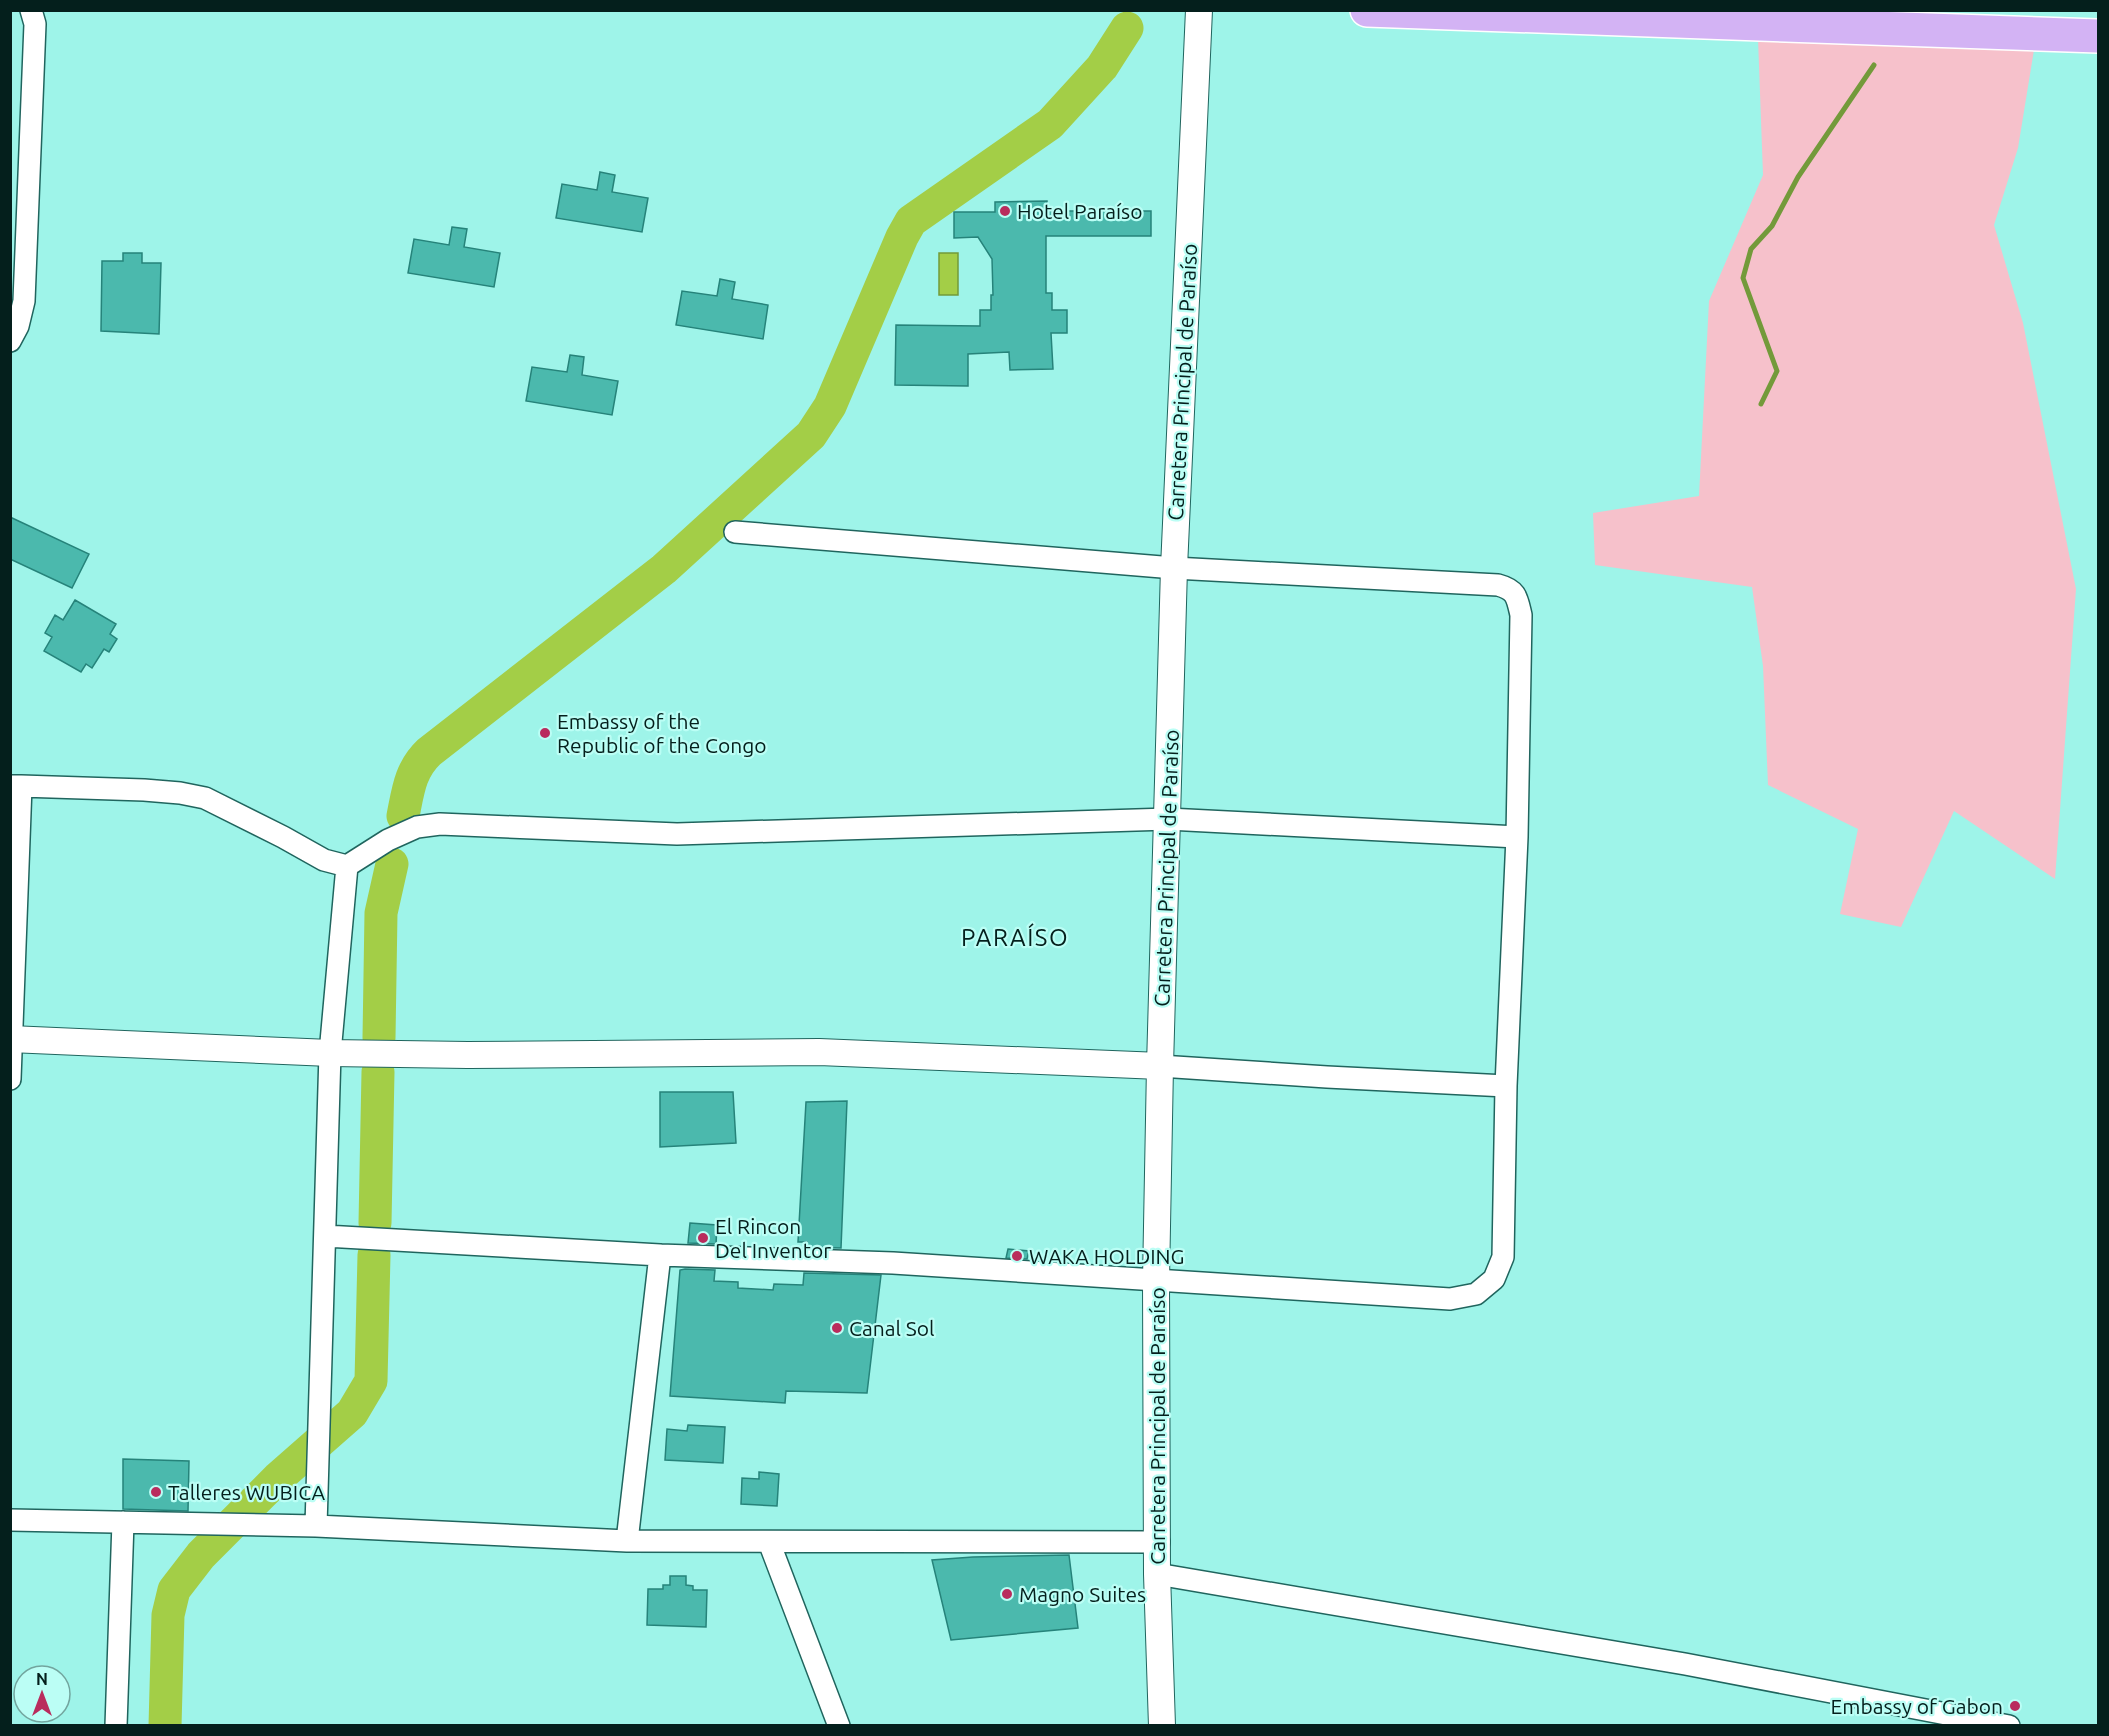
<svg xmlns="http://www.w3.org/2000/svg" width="2109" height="1736" font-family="Ubuntu,sans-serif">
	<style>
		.green { fill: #f6c1cb }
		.water { fill: #a3ce47; stroke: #739a3a; stroke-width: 1.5 }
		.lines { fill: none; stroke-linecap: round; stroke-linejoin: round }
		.stream { stroke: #739a3a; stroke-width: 5 }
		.river { stroke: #a3ce47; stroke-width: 33 }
		.building { fill: #4bb9ad; stroke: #26837a; stroke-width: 1.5 }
		.minor-casing { stroke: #20655e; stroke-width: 24 }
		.tertiary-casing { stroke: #20655e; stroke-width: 28 }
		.primary-casing { stroke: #fff; stroke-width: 36 }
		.minor { stroke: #fff; stroke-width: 21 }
		.tertiary { stroke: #fff; stroke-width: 26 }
		.primary { stroke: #d3b3f4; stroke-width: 33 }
		.poi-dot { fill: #b92c5d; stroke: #bbfef5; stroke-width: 2 }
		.labels { text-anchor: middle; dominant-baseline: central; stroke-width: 4.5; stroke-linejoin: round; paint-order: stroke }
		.poi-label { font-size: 21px; fill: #041f1c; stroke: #bbfef5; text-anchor: start }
		.street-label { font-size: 21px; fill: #041f1c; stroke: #bbfef5 }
		.quarter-label { font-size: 24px; letter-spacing: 1.5px; fill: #041f1c; stroke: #bbfef5 }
	</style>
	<rect width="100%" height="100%" fill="#9ef4e9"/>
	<!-- green -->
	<path class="green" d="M1902 10 1904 16 2039 19 2018 148 1994 225 2023 323 2076 589 2055 879 1954 811 1901 927 1840 914 1858 829 1768 785 1763 666 1752 587 1595 565 1593 513 1699 496 1709 301 1763 175 1757 11H1736Z"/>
	<!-- water -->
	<path class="water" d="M939 253H958V295H939Z"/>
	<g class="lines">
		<!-- stream -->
		<path class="stream" d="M1761 404 1777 371 1743 278 1751 249 1772 226 1798 177 1874 65"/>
		<!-- river -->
		<path class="river" d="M403 816C408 791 410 770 429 752L664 569 811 435 830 406 902 237 911 221 1050 124 1102 67 1127 28
			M379 1038 381 913 392 864
			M375 1223 378 1072
			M165 1726 168 1615 174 1590 201 1555 278 1478 352 1413 371 1381 374 1255"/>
	</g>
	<!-- building -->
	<path class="building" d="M600 172 615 175 612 192 648 198 642 232 556 218 562 184 597 190Z
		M1047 201V211H1151V236H1046V293H1052V310H1067V333H1051L1053 369 1010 370 1009 352 968 354V386L895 385 896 325 980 326V310H991V295H993L992 259 978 237 954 238V212H995V202Z
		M452 227 467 229 464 247 500 253 494 287 408 273 414 239 449 245Z
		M123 253H142V263H161L159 334 101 331 102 261H123Z
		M720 279 735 282 732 299 768 305 763 339 676 325 682 291 717 296Z
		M570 355 584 357 582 375 618 381 612 415 526 401 532 367 567 372Z
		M10 517 89 554 72 588 10 559Z
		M75 600 116 624 110 634 117 639 109 652 104 649 92 668 86 664 81 672 44 651 52 637 45 633 55 615 63 620Z
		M660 1092H733L736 1143 660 1147Z
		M847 1101 841 1248 806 1247 807 1242H798L806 1102Z
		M690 1223 717 1225 716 1244 688 1243Z
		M1008 1249 1029 1251 1027 1259 1006 1258Z
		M685 1269 715 1270 714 1281 738 1282V1288L773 1290 774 1284 803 1285 804 1273 881 1275 867 1393 786 1391 785 1403 670 1396 680 1270Z
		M688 1425 725 1427 723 1463 665 1460 667 1429 687 1431Z
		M123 1459 189 1461 188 1511 123 1509Z
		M759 1472 779 1474 777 1506 741 1504 742 1478 759 1479Z
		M1069 1555 1078 1628 951 1640 932 1560 973 1557Z
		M670 1576H686V1585L693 1586V1590H707L706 1627 647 1625 648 1589H663V1585H670Z"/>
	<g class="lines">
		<!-- minor casing -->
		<g class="minor-casing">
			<path id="minor" d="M10 341 18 326 24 301 35 24 31 10
				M10 786H21L10 1079
				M21 786 144 790 180 793 205 798 283 837 324 860 347 866 388 840 417 827 440 824 677 834 1168 819 1517 837
				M1160 1066 1327 1077 1506 1086
				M325 1236 660 1255 893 1263 1450 1299 1476 1294 1494 1279 1503 1257 1506 1086 1517 837 1521 615C1517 598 1517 590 1498 585L1174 568 735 532
				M10 1520 316 1526 627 1541 1159 1542
				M316 1526 330 1053 347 866
				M627 1541 660 1255
				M769 1542 839 1726
				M1157 1574 1685 1664 2009 1726
				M116 1726 123 1522"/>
		</g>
		<!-- tertiary casing -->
		<g class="tertiary-casing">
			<path id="tertiary" d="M10 1039 330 1053 468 1055 819 1052 1160 1066
				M1162 1726 1157 1574 1156 1280 1160 1066 1174 568 1199 10"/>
		</g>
		<!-- primary casing -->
		<g class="primary-casing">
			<path id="primary" d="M1367 10 2098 36"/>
		</g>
		<!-- minor -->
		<use href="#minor" class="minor"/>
		<!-- tertiary -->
		<use href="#tertiary" class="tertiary"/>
		<!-- primary -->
		<use href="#primary" class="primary"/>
	</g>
	<!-- markers -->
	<g class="poi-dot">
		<circle cx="1005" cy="211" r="6"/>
		<circle cx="545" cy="733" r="6"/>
		<circle cx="703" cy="1238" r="6"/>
		<circle cx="1017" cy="1256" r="6"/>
		<circle cx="837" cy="1328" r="6"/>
		<circle cx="156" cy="1492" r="6"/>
		<circle cx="1007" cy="1594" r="6"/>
		<circle cx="2015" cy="1706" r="6"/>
	</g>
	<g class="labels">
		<!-- poi labels -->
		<g class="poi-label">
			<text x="1017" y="211">Hotel Paraíso</text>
			<text x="557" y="721">Embassy of the<tspan x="557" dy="24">Republic of the Congo</tspan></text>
			<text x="715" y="1226">El Rincon<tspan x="715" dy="24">Del Inventor</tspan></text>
			<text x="1029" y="1256">WAKA HOLDING</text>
			<text x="849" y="1328">Canal Sol</text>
			<text x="168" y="1492">Talleres WUBICA</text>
			<text x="1019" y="1594">Magno Suites</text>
			<text x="2003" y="1706" text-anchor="end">Embassy of Gabon</text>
		</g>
		<!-- street labels -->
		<g class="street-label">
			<text transform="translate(1182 382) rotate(-87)">Carretera Principal de Paraíso</text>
			<text transform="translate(1166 868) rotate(-88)">Carretera Principal de Paraíso</text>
			<text transform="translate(1157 1426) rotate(-90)">Carretera Principal de Paraíso</text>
		</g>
		<!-- quarter labels -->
		<g class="quarter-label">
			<text x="1015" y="937">PARAÍSO</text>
		</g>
	</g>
	<!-- border -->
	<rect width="2109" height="1736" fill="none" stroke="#041f1c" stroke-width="24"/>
	<!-- north arrow -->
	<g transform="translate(42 1694)"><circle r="28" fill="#bbfef5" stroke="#72a59e" stroke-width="1.5"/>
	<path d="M0-4.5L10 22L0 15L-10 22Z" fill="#b92c5d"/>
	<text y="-9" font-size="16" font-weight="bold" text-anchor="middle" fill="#041f1c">N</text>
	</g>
</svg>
